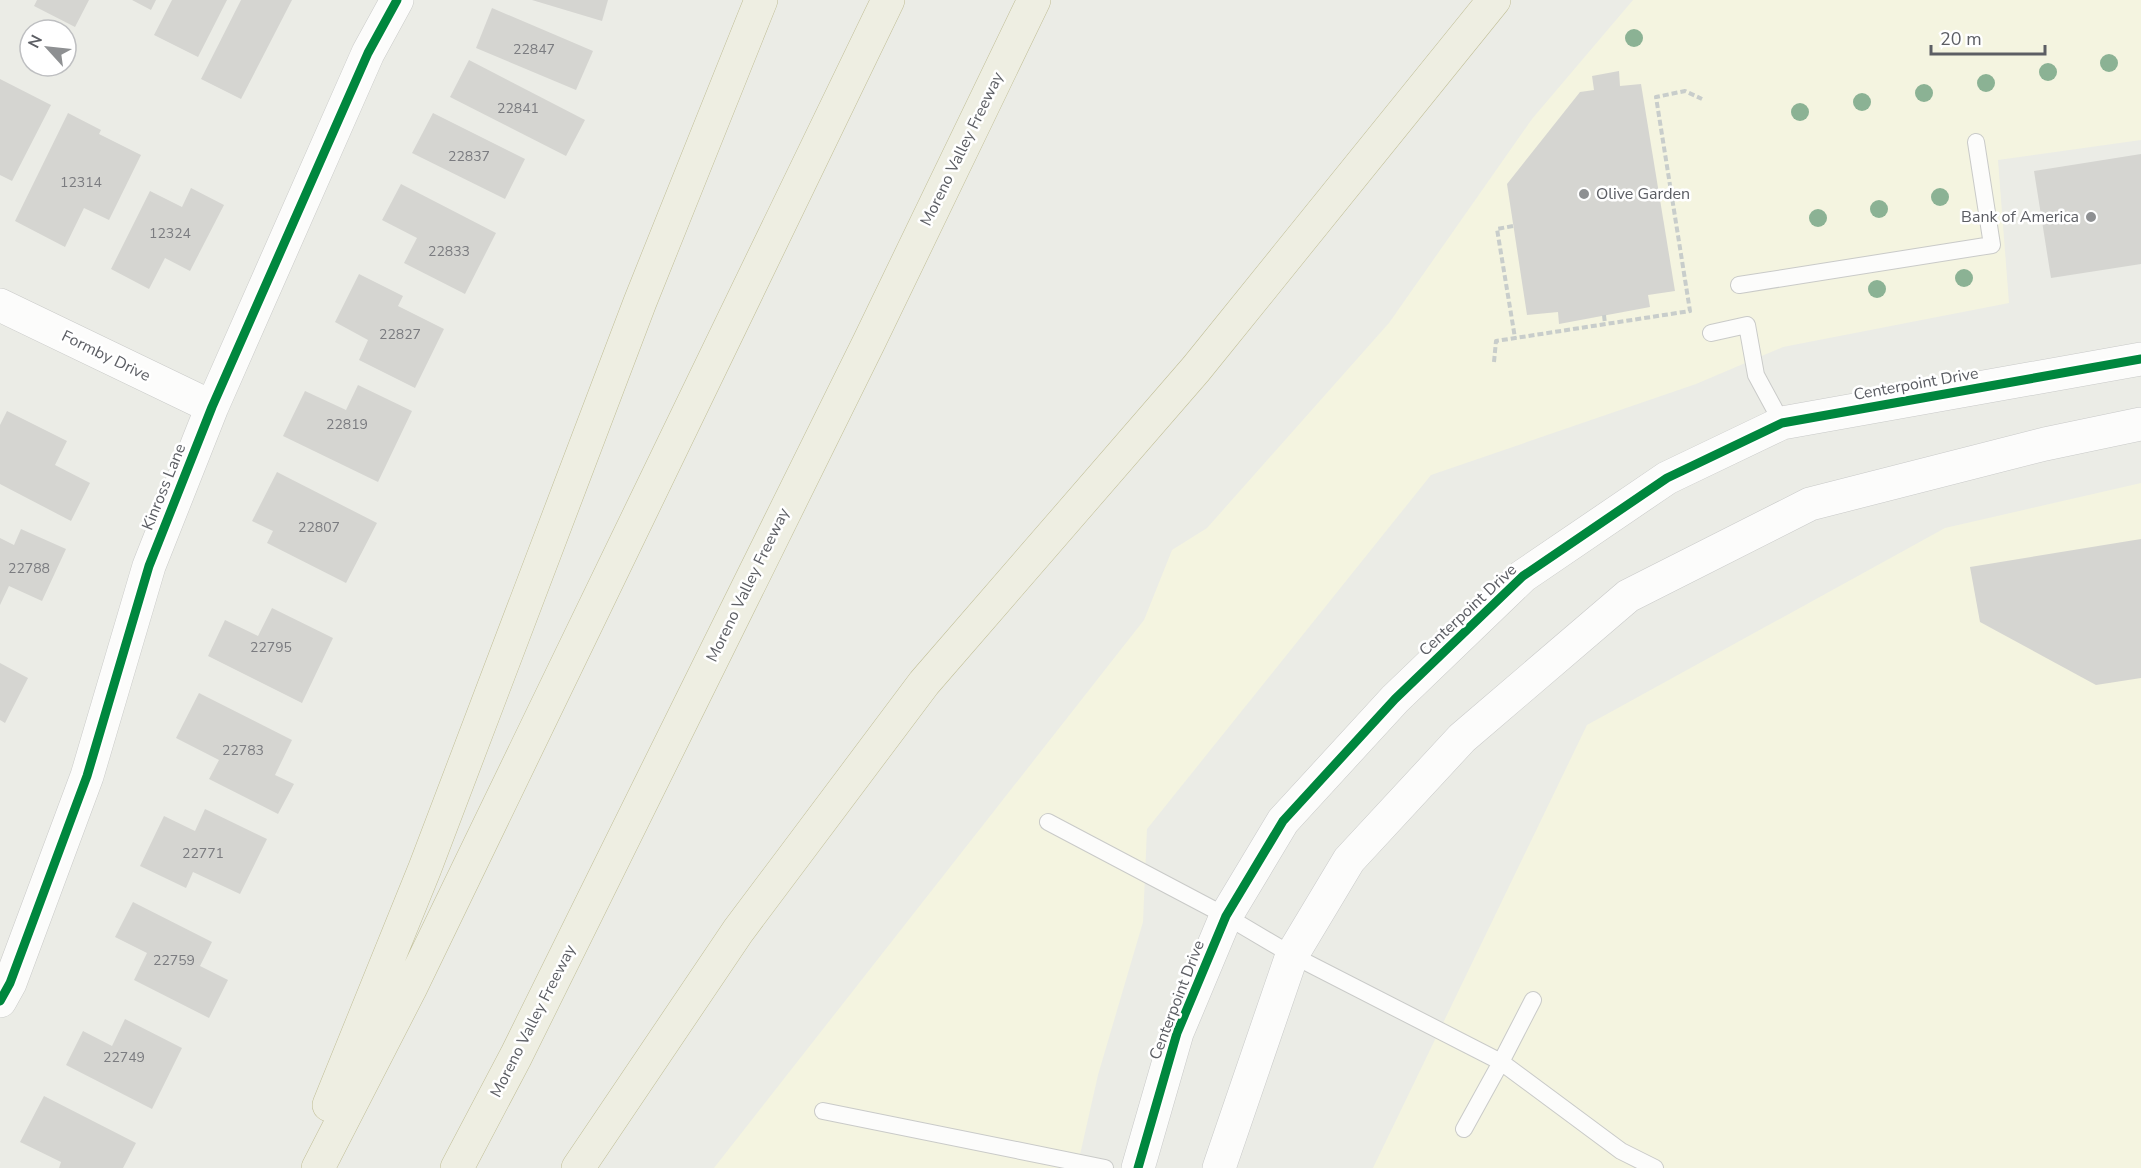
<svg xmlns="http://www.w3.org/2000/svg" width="2141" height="1168" font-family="'Nunito Sans',sans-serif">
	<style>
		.commercial { fill: #f4f4e0 }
		.building { fill: #d5d5d1 }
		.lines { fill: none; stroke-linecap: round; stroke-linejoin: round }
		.lane-casing { stroke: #c9cac8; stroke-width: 18 }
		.street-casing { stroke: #c9cac8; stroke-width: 34 }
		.secondary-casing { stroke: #c8c9c8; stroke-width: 34 }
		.highway-casing { stroke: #c0be96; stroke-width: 34 }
		.path { stroke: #c8cdcb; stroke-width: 4; stroke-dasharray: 6 3; stroke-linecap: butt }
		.lane { stroke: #fcfcfb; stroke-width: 16 }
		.street { stroke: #fcfcfb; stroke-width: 33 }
		.secondary { stroke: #fcfcfb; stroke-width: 33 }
		.highway { stroke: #eeeee2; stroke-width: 33 }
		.cycleway-casing { stroke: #fff; stroke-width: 13 }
		.cycleway { stroke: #00873e; stroke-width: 9 }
		.tree { fill: #8bb294 }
		.poi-dot { fill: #8e9092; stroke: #fff; stroke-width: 2 }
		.labels { text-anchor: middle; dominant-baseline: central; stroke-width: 5; stroke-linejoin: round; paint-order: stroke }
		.number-label { font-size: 14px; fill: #7b7c80 }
		.street-label { font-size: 16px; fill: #5c5e64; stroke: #fff }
		.poi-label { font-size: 16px; fill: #5c5e64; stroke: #fff; text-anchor: start }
	</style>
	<rect width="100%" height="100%" fill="#ebece6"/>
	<!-- commercial -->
	<path class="commercial" d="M1633 0H2141V140L1998 160 2009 303 1783 347 1696 384 1431 475 1147 829 1143 922 1098 1075 1077 1168H714L1144 620 1172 550 1207 528 1389 323 1532 119Z
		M2141 483V1168H1373L1587 725 1945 528Z"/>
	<!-- building -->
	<path class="building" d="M37 0H89L75 27 34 6Z
		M132 0H156L151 10Z
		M172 0H227L198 57 154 35Z
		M241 0H292L241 99 201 79Z
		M532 0H608L602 21Z
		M492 8 593 51 576 90 476 48Z
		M469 60 585 120 566 156 450 97Z
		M1619 71 1620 86 1641 84 1675 291 1648 295 1650 307 1559 324 1558 312 1527 315 1507 184 1580 92 1594 90 1592 76Z
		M0 79 51 105 12 181 0 175Z
		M68 113 101 130 99 134 141 155 109 220 84 208 65 247 15 221Z
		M433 113 525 159 505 199 412 153Z
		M2141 154V264L2051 278 2034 171Z
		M401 184 496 233 465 294 404 263 417 238 382 220Z
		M191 188 224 205 190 271 165 258 149 289 111 269 150 191 182 207Z
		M359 274 403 296 398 306 444 329 415 388 359 360 368 340 335 322Z
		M358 385 412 411 378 482 283 436 305 391 346 410Z
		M7 411 67 441 55 465 90 483 71 521 0 484V425Z
		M277 472 377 523 346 583 267 543 273 531 252 521Z
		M21 529 66 549 42 601 9 586 0 605V538L14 545Z
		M2141 539V678L2096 685 1980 622 1970 567Z
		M272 608 333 638 302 703 208 656 225 620 258 636Z
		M0 663 28 678 5 723 0 720Z
		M199 693 292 740 275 775 294 784 278 814 209 779 219 760 176 738Z
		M205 809 267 839 240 894 193 872 186 888 140 866 164 816 195 831Z
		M133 902 212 942 200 966 228 980 209 1018 134 980 147 953 115 937Z
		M125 1019 182 1048 152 1109 66 1065 83 1031 112 1046Z
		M44 1096 136 1143 123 1168H59L61 1162 20 1142Z"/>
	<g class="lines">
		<!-- lane casing -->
		<g class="lane-casing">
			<path id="lane" d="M1739 285 1992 245 1976 142
				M1711 333 1747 325 1756 375 1782 423
				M1048 822 1226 916 1292 955 1501 1062 1621 1151 1655 1168
				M823 1111 1105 1168
				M1464 1129 1501 1062 1533 1000"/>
		</g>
		<!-- street casing -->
		<g class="street-casing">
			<path id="street" d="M0 305 212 407
				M0 1001 10 983 87 776 149 566 212 407 368 53 397 0"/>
		</g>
		<!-- secondary casing -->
		<g class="secondary-casing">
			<path id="secondary" d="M1138 1168 1177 1033 1226 916 1283 821 1395 699 1523 576 1667 478 1782 423 2141 359
				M1219 1168 1292 955 1349 860 1462 738 1628 596 1810 504 2045 444 2141 424"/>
		</g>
		<!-- highway casing -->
		<g class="highway-casing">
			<path id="highway" d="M329 1105 425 868 640 302 761 0
				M318 1168 410 989 888 0
				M457 1168 516 1056 869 342 1034 0
				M578 1168 738 931 924 683 1196 369 1494 0"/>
		</g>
		<!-- path -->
		<path class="path" d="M1513 226 1497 229 1515 338
			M1604 315 1605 324
			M1494 362 1496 341 1690 311 1656 97 1685 91 1702 99"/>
		<!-- lane -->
		<use href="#lane" class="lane"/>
		<!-- street -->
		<use href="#street" class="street"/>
		<!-- secondary -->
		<use href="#secondary" class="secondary"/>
		<!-- highway -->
		<use href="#highway" class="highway"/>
		<!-- cycleway casing -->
		<g class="cycleway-casing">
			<path id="cycleway" d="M0 1001 10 983 87 776 149 566 212 407 368 53 397 0
				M1138 1168 1177 1033 1226 916 1283 821 1395 699 1523 576 1667 478 1782 423 2141 359"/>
		</g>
		<!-- cycleway -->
		<use href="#cycleway" class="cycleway"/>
	</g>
	<!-- trees -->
	<g class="tree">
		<circle cx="1634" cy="38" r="9"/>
		<circle cx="2109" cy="63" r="9"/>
		<circle cx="2048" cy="72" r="9"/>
		<circle cx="1986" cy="83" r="9"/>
		<circle cx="1924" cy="93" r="9"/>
		<circle cx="1862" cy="102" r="9"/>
		<circle cx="1800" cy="112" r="9"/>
		<circle cx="1940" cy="197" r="9"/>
		<circle cx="1879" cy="209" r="9"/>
		<circle cx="1818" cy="218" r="9"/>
		<circle cx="1964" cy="278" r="9"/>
		<circle cx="1877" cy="289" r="9"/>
	</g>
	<!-- markers -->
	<g class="poi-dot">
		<circle cx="1584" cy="194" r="6"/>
		<circle cx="2091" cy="217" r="6"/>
	</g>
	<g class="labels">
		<!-- number labels -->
		<g class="number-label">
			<text x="534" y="49">22847</text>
			<text x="518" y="108">22841</text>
			<text x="469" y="156">22837</text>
			<text x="81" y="182">12314</text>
			<text x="170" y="233">12324</text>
			<text x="449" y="251">22833</text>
			<text x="400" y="334">22827</text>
			<text x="347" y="424">22819</text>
			<text x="319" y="527">22807</text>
			<text x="29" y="568">22788</text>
			<text x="271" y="647">22795</text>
			<text x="243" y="750">22783</text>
			<text x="203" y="853">22771</text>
			<text x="174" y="960">22759</text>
			<text x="124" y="1057">22749</text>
		</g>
		<!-- street labels -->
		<g class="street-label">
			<text transform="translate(962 149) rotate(-64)">Moreno Valley Freeway</text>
			<text transform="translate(106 356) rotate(26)">Formby Drive</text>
			<text transform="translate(1916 384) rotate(-10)">Centerpoint Drive</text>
			<text transform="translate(164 487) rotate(-68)">Kinross Lane</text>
			<text transform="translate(748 585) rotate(-64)">Moreno Valley Freeway</text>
			<text transform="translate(1468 610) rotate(-43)">Centerpoint Drive</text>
			<text transform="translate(1177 1000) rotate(-69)">Centerpoint Drive</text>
			<text transform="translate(533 1021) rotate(-63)">Moreno Valley Freeway</text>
		</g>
		<!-- poi labels -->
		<g class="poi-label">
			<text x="1596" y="194">Olive Garden</text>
			<text x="2079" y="217" text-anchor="end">Bank of America</text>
		</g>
	</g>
	<!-- north arrow -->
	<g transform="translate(48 48) rotate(297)"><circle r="28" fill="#ffffff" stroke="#bebfc1" stroke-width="1.5"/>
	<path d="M0-4.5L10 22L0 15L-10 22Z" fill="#8e9092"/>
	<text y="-9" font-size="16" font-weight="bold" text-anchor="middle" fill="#5c5e64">N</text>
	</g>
	<!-- scale -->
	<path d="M1931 45v9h114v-9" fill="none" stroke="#5c5e64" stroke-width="3"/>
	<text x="1940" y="45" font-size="18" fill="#5c5e64" stroke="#ffffff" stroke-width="4.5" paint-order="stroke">20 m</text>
</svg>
